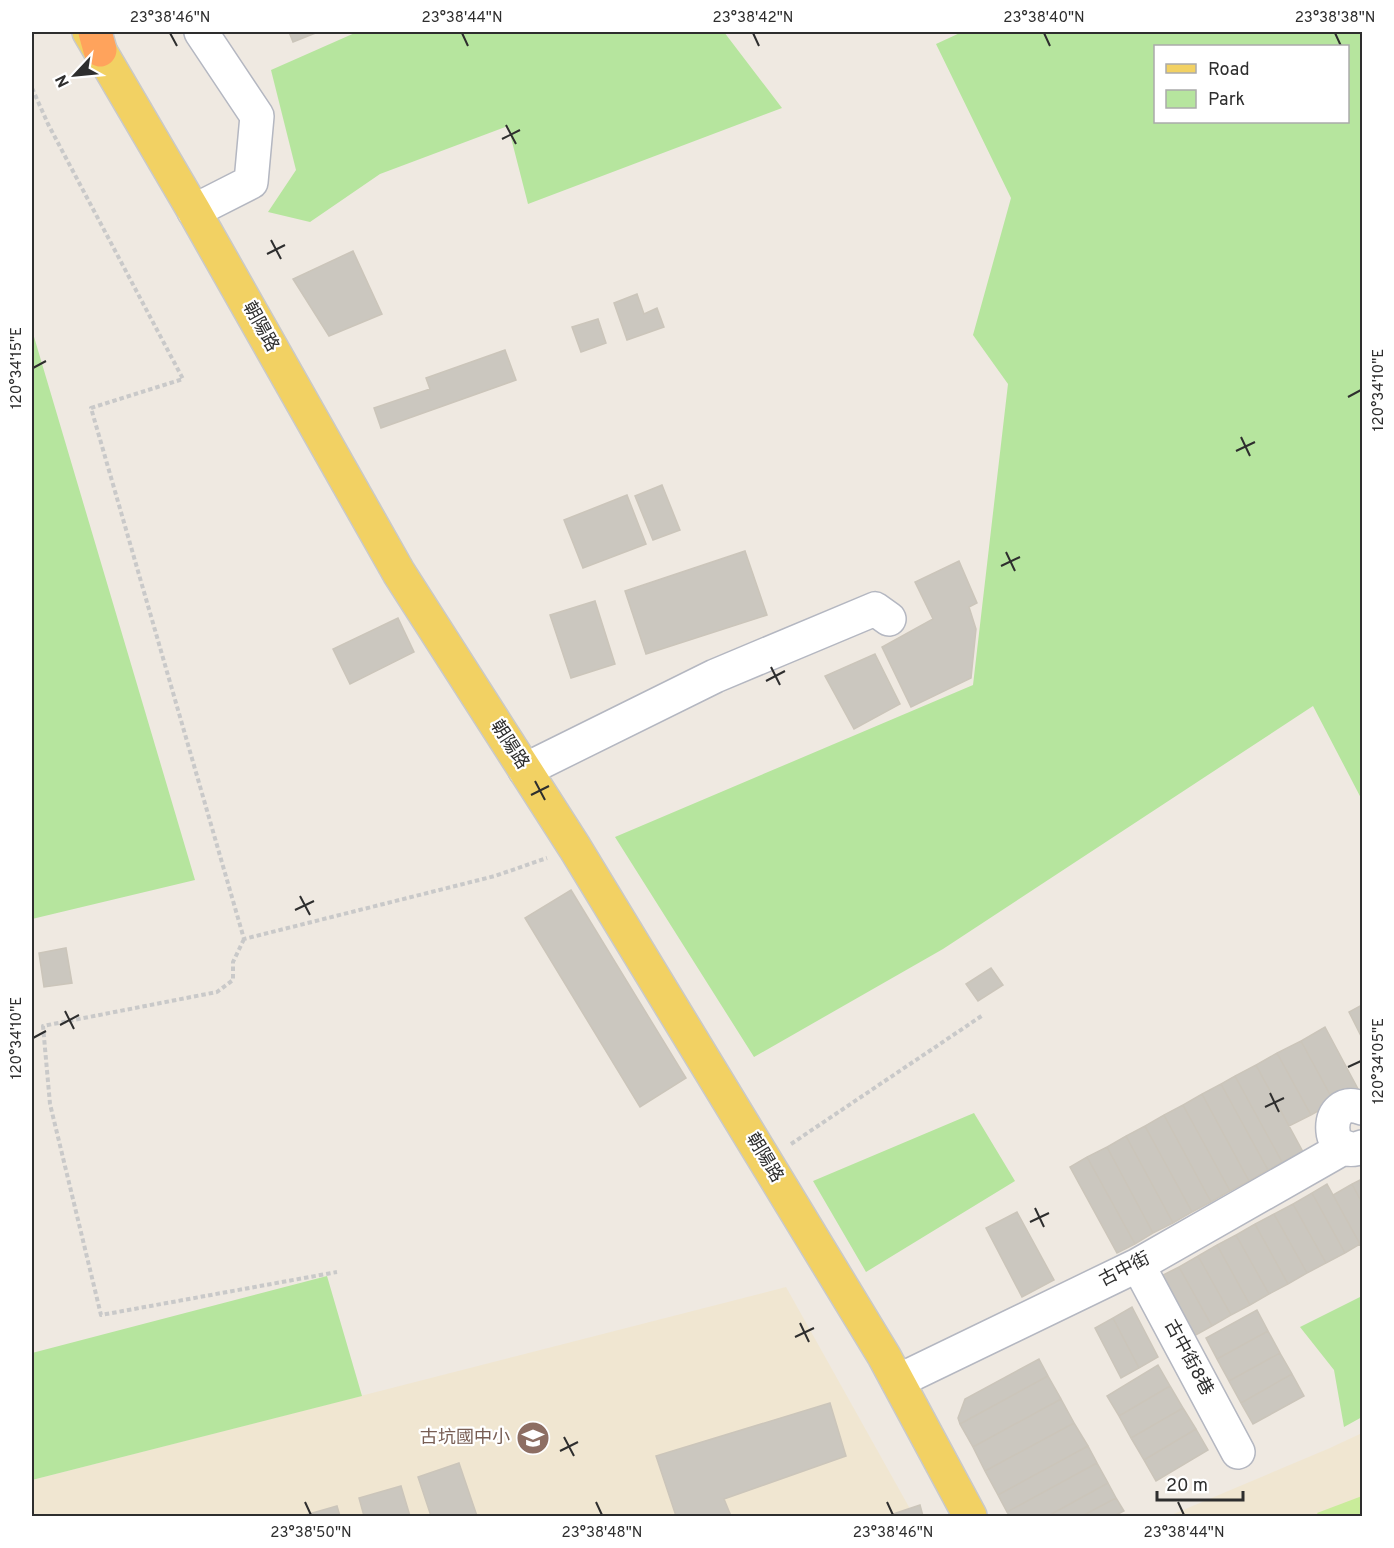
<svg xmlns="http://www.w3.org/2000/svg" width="1394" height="1548" font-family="Overpass,'Noto Sans TC',sans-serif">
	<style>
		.education { fill: #f0e6d1 }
		.green { fill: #b6e59e; fill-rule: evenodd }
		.pitch { fill: #c9ec9a }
		.building { fill: #cbc7bf; stroke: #cbc5ba; stroke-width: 1.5 }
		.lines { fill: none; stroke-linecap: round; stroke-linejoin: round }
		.minor-casing { stroke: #b4b7c1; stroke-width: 36 }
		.major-casing { stroke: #c9c9c9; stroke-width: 36 }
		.highway-casing { stroke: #c9c9c9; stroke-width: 36 }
		.path { stroke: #c9c9c9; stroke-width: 4; stroke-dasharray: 4.5 3; stroke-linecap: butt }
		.minor { stroke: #fff; stroke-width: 33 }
		.major { stroke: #f2d163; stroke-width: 33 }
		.highway { stroke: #ffa35c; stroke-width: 33 }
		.ticks { fill: none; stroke: #2e2e2e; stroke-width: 2 }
		.labels { text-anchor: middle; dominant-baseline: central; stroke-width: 4.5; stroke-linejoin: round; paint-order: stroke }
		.street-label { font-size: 18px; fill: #2e2e2e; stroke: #fff }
		.education-label { font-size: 18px; fill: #785e54; stroke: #fff; text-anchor: end }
		.neatline { fill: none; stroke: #2e2e2e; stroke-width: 2 }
		.ticks-label { font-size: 15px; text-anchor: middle; fill: #2e2e2e }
	</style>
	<rect width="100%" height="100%" fill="#efe9e1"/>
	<!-- education -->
	<path class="education" d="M786 1287 914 1516H32V1480Z
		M1362 1433V1516H1169L1330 1448Z"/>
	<!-- green -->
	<path class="green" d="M357 32H724L782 108 528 204 508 126 380 174 310 222 268 212 296 170 271 70Z
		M962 32H1362V800L1313 706 943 949 754 1057 615 837 973 685 1008 384 973 335 1011 198 936 44ZM1348 46V122H1156V46Z
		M32 330 195 880 32 919Z
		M974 1113 1015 1181 866 1272 813 1181Z
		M327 1276 362 1396 32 1480V1353Z
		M1362 1296V1417L1344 1427 1334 1370 1300 1327Z"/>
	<!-- pitch -->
	<path class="pitch" d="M1362 1496V1516H1319L1317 1513Z"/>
	<!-- building -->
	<path class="building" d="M289 32H318L293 42Z
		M353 251 382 314 329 336 293 279Z
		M637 294 644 314 657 308 664 327 627 340 614 303Z
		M598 319 606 343 581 352 572 327Z
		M505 350 516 380 381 428 374 408 430 389 426 378Z
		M662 485 680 530 653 540 635 496Z
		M627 495 646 544 583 568 564 520Z
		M745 551 767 615 646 654 625 591Z
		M959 561 977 603 969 607 976 629 971 678 911 707 882 647 933 619 915 582Z
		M595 601 615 664 571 678 550 615Z
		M398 618 414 652 350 684 333 649Z
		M875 654 900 704 854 729 825 676Z
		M571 890 686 1078 640 1107 525 918Z
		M66 948 72 983 44 987 39 953Z
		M991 968 1003 985 978 1001 966 984Z
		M1362 1005V1038L1349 1012Z
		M1325 1027 1358 1089 1334 1102 1301 1041Z
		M1301 1041 1334 1102 1311 1115 1277 1053Z
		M1277 1053 1311 1115 1289 1126 1256 1065Z
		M1256 1065 1303 1152 1282 1162 1235 1076Z
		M1235 1076 1282 1162 1268 1170 1221 1084Z
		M1221 1084 1268 1170 1249 1181 1202 1094Z
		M1202 1094 1249 1181 1230 1191 1183 1105Z
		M1183 1105 1230 1191 1211 1202 1164 1115Z
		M1164 1115 1211 1202 1192 1212 1145 1126Z
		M1145 1126 1192 1212 1173 1223 1126 1136Z
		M1126 1136 1173 1223 1153 1233 1107 1147Z
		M1107 1147 1153 1233 1135 1244 1087 1157Z
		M1087 1157 1135 1244 1117 1253 1070 1167Z
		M1362 1179V1203L1352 1184Z
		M1327 1184 1360 1244 1345 1253 1312 1193Z
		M1352 1184 1362 1203V1248L1333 1195Z
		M1312 1193 1345 1253 1326 1263 1293 1204Z
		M1293 1204 1326 1263 1307 1273 1274 1214Z
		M1017 1212 1054 1280 1022 1297 986 1228Z
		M1274 1214 1307 1273 1288 1284 1255 1224Z
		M1255 1224 1288 1284 1269 1294 1236 1235Z
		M1236 1235 1269 1294 1250 1305 1217 1245Z
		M1217 1245 1250 1305 1231 1315 1198 1256Z
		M1198 1256 1231 1315 1212 1326 1179 1267Z
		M1179 1267 1212 1326 1194 1336 1161 1276Z
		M1132 1307 1158 1357 1139 1368 1113 1318Z
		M1257 1310 1268 1331 1217 1359 1206 1338Z
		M1113 1318 1139 1368 1121 1378 1095 1328Z
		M1268 1331 1280 1353 1229 1381 1217 1359Z
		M1280 1353 1292 1374 1241 1403 1229 1381Z
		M1039 1359 1048 1376 960 1424 958 1418 965 1399Z
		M1158 1365 1170 1386 1119 1416 1107 1396Z
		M1292 1374 1304 1396 1253 1424 1241 1403Z
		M1048 1376 1061 1399 973 1447 960 1424Z
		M1170 1386 1183 1408 1131 1438 1119 1416Z
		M1061 1399 1074 1423 985 1471 973 1447Z
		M830 1403 846 1456 724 1499 731 1516H676L656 1456Z
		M1183 1408 1196 1429 1144 1460 1131 1438Z
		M1074 1423 1088 1446 998 1495 985 1471Z
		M1196 1429 1208 1450 1156 1481 1144 1460Z
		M1088 1446 1097 1463 1007 1512 998 1495Z
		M459 1463 477 1516H431L418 1477Z
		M1097 1463 1108 1483 1048 1516H1010L1007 1512Z
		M1108 1483 1116 1498 1082 1516H1048Z
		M401 1486 410 1516H364L359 1498Z
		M1116 1498 1124 1511 1114 1516H1082Z
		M920 1505 923 1516H887Z
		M337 1506 340 1516H302Z"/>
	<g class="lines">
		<!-- minor casing -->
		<g class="minor-casing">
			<path id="minor" d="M194 211 251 182 257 116 201 32
				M525 770 715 676 875 609 889 619
				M1362 1108C1323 1092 1323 1163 1362 1147
				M1138 1265 1238 1452
				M898 1381 1138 1265 1345 1147"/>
		</g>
		<!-- major casing -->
		<g class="major-casing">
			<path id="major" d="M89 32 194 211 399 573 575 848 884 1356 970 1516"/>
		</g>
		<!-- highway casing -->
		<g class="highway-casing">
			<path id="highway" d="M95 32 100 50"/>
		</g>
		<!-- path -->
		<path class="path" d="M32 88 48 124 183 379 91 408 244 939 495 876 547 858
			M244 939 233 962V980L217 992 43 1026 50 1104 101 1315 337 1272
			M791 1144 983 1015"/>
		<!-- minor -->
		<use href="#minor" class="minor"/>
		<!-- major -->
		<use href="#major" class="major"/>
		<!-- highway -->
		<use href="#highway" class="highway"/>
	</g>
	<!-- ticks -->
	<path class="ticks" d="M170 33 177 46M462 33 468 46M753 33 759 46M1044 33 1050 46M1335 33 1341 46M506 125 516 144M502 139 520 130M271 240 281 259M267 254 285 245M33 368 46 361M1348 397 1361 390M1241 437 1250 456M1236 451 1255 442M1006 552 1015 571M1001 566 1020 557M771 667 780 685M766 681 785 671M535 781 545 800M531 795 549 786M300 896 310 915M295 910 314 901M65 1011 74 1029M60 1025 79 1015M33 1038 46 1031M1348 1067 1361 1061M1270 1093 1279 1112M1265 1107 1284 1098M1035 1208 1044 1227M1030 1222 1049 1213M800 1323 809 1342M795 1337 814 1328M564 1437 574 1456M560 1451 578 1442M305 1502 311 1515M596 1502 602 1515M887 1502 893 1515M1178 1502 1184 1515"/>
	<!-- icons -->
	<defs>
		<g id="school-disc" transform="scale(1.725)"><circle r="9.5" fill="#8d6e63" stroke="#fff"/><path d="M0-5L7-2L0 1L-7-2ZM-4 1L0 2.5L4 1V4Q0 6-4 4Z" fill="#fff"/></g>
	</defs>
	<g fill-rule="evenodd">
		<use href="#school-disc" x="533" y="1438"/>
	</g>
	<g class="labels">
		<!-- street labels -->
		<g class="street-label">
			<text transform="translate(260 327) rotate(61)">朝陽路</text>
			<text transform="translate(509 745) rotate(57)">朝陽路</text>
			<text transform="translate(764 1158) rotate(59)">朝陽路</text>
			<text transform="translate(1125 1270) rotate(-27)">古中街</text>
			<text transform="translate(1188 1358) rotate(62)">古中街8巷</text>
		</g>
		<!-- education labels -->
		<g class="education-label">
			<text x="510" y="1438">古坑國中小</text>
		</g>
	</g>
	<!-- border -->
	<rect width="1394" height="1548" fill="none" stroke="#ffffff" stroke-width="66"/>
	<!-- legend -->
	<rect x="1154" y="45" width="195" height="78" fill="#ffffff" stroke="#ababab" stroke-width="1.5"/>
	<rect x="1166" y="64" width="30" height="9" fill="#f2d163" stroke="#ababab" stroke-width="1.5"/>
	<text x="1208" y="75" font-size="18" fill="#2e2e2e">Road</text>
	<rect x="1166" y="90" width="30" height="18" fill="#b6e59e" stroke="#ababab" stroke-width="1.5"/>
	<text x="1208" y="105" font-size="18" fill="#2e2e2e">Park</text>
	<!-- north arrow -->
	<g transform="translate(75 75) rotate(244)" stroke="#ffffff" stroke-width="4.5" paint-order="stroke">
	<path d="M0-4.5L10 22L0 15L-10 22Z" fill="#2e2e2e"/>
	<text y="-9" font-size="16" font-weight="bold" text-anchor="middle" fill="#2e2e2e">N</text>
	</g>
	<!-- scale -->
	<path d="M1157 1491v9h86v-9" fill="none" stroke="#2e2e2e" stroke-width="3"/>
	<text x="1166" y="1491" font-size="18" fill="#2e2e2e" stroke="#ffffff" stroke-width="4.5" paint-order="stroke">20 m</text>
	<rect x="33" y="33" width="1328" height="1482" class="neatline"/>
	<g class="ticks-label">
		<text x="170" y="22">23°38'46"N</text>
		<text x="462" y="22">23°38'44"N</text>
		<text x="753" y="22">23°38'42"N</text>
		<text x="1044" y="22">23°38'40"N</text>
		<text x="1335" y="22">23°38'38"N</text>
		<text transform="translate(16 368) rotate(-90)" y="5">120°34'15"E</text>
		<text transform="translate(1378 390) rotate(-90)" y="5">120°34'10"E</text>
		<text transform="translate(16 1038) rotate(-90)" y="5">120°34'10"E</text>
		<text transform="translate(1378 1061) rotate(-90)" y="5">120°34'05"E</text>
		<text x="311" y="1537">23°38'50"N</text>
		<text x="602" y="1537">23°38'48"N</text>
		<text x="893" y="1537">23°38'46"N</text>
		<text x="1184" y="1537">23°38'44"N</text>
	</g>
</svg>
